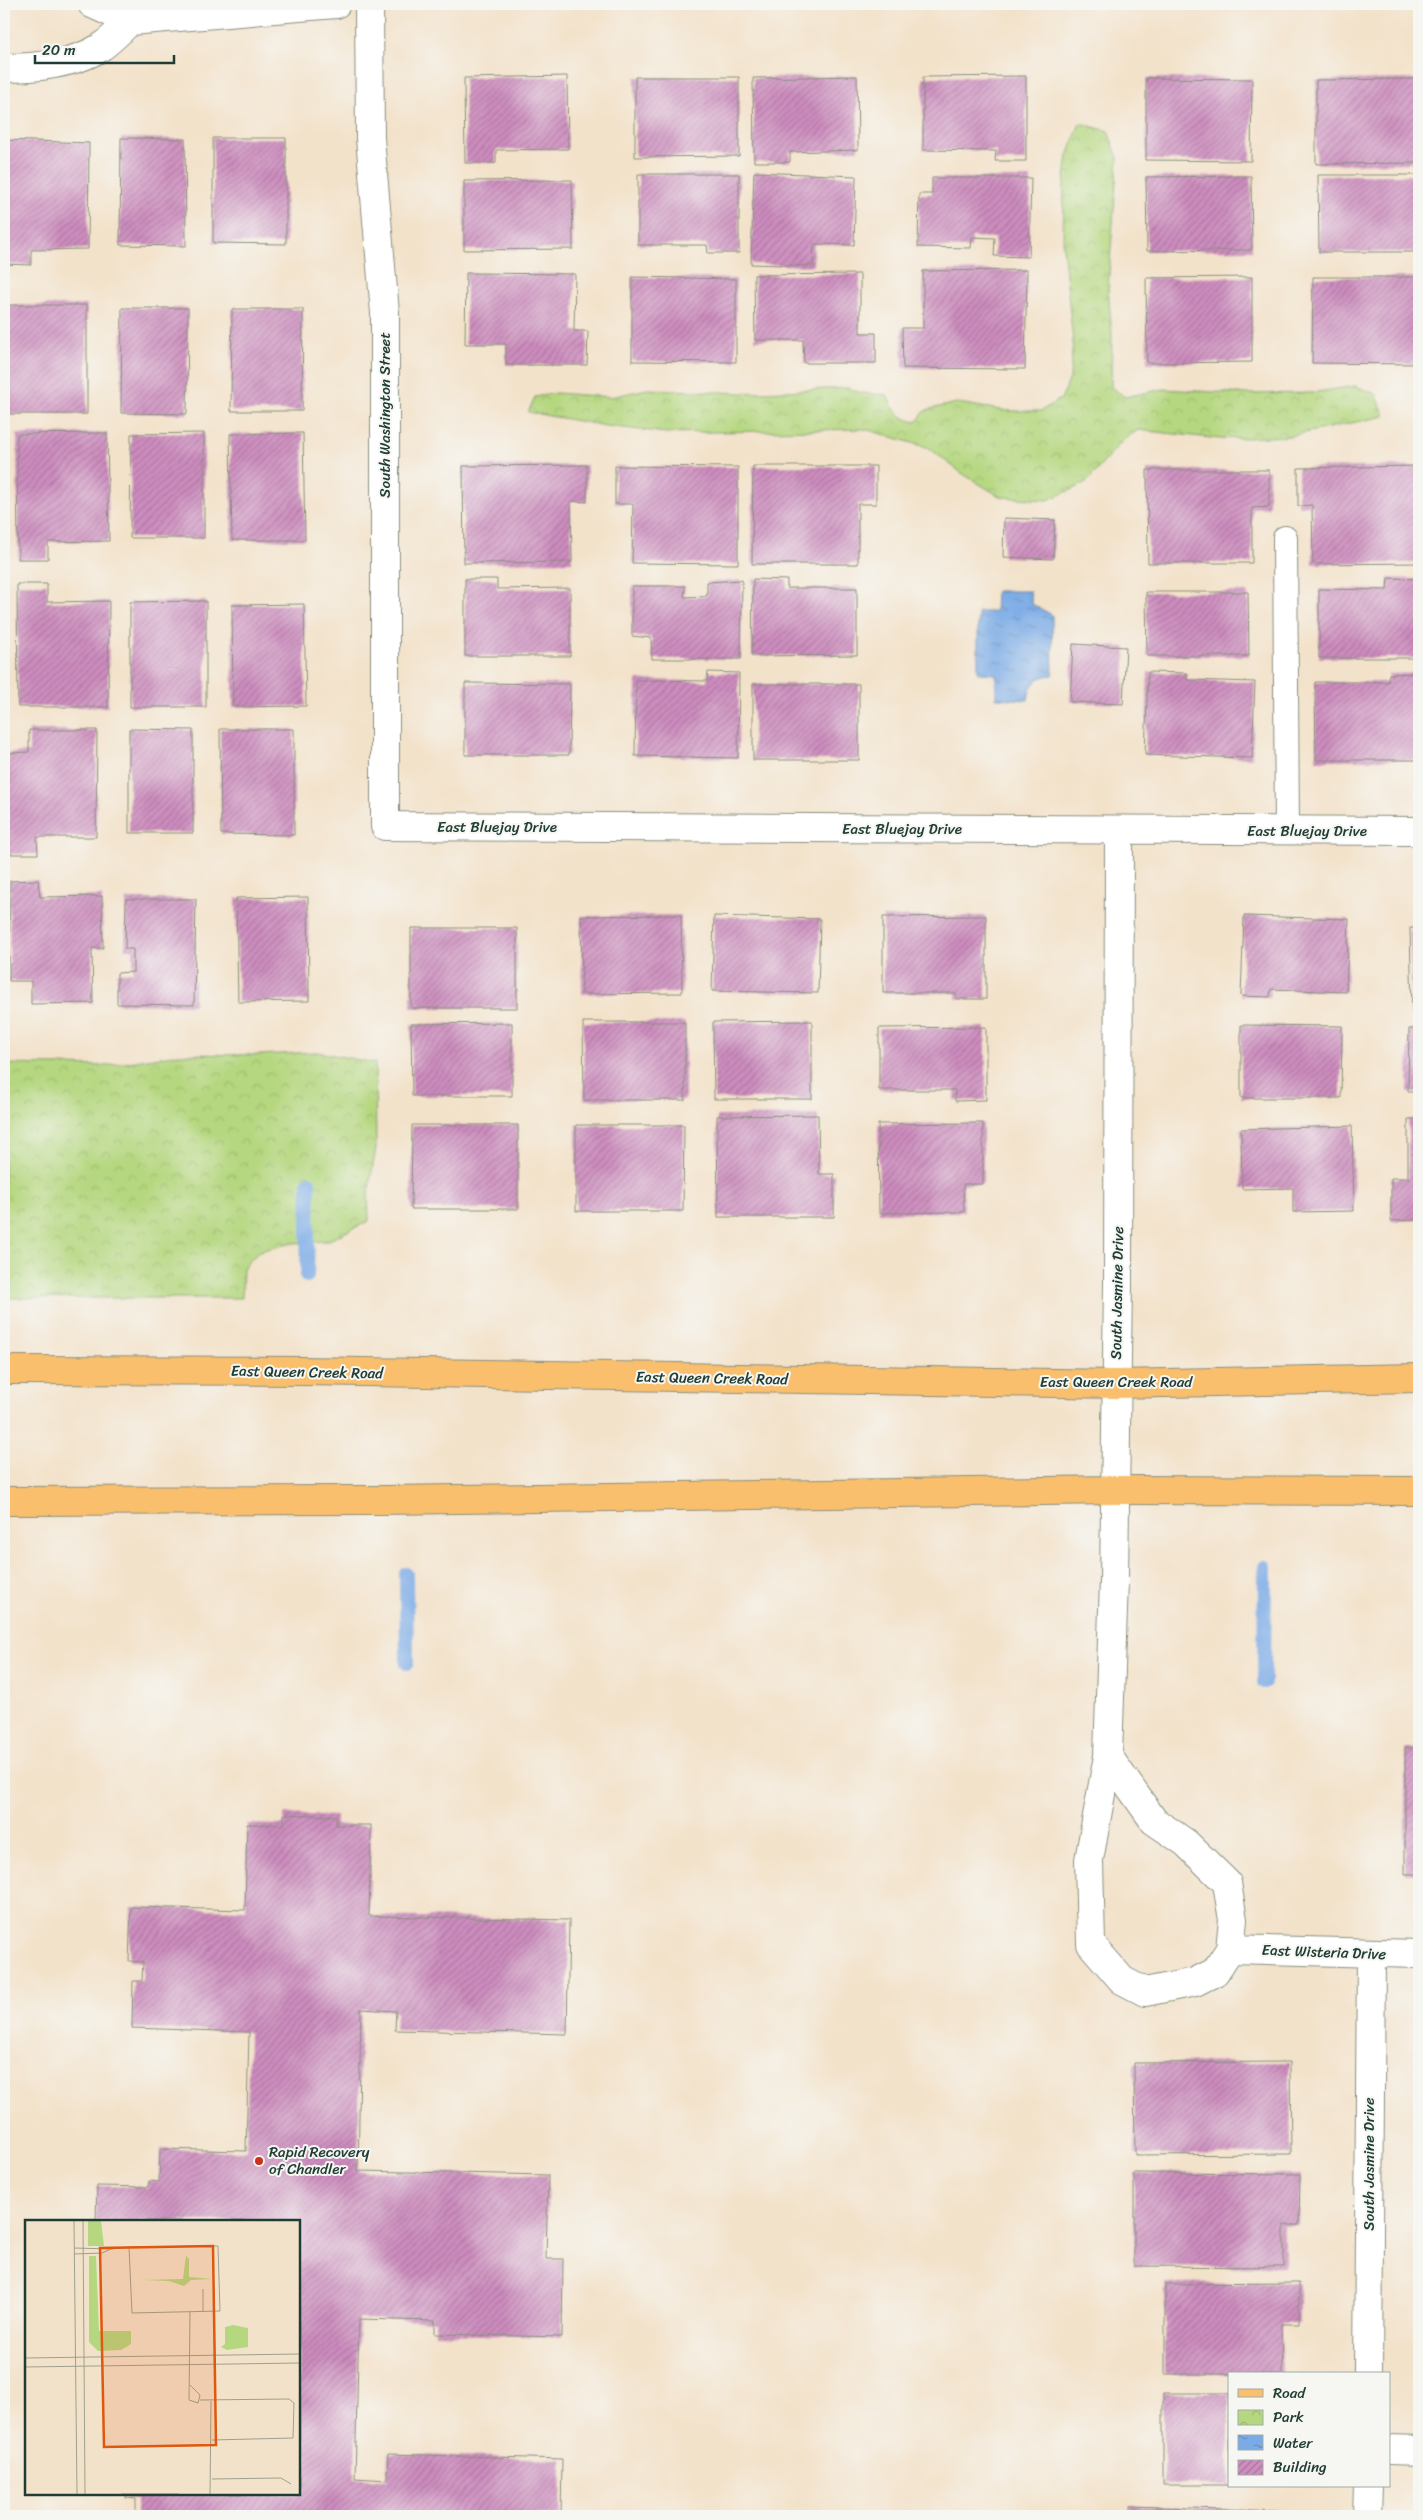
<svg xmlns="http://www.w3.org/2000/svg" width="1423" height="2520" font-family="Sriracha,sans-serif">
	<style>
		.park { fill: url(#park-crowns); stroke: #6a8a5a }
		.water { fill: url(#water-ripples); stroke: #4d748d }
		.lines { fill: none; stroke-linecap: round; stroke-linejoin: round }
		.stream { stroke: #7babe6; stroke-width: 14 }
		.building { fill: url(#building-hatch) }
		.lane-casing { stroke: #89907f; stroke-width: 26 }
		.street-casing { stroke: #89907f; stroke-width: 30 }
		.primary-casing { stroke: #89907f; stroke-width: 30 }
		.lane { stroke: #fff; stroke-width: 24 }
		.street { stroke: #fff; stroke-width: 28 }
		.primary { stroke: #f9bf6d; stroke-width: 28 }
		.poi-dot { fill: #c8321e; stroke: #f6f6f2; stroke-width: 2 }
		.labels { text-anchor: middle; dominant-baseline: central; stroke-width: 4; stroke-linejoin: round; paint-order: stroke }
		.street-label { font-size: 15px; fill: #1f3d34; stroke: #f6f6f2 }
		.poi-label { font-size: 15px; fill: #1f3d34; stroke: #f6f6f2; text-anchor: start }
		.inset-road { fill: none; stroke: #9ea08e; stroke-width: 1 }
		.view { fill: #de580e; fill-opacity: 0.15; stroke: #de580e; stroke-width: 2.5 }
		.inset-edge { fill: none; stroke: #1f3d34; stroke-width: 2.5 }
	</style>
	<defs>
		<pattern id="park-crowns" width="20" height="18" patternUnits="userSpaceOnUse" patternTransform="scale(1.25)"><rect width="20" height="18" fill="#b5d77f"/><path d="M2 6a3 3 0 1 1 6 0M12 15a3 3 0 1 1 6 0" fill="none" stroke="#9bb96e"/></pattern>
		<pattern id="water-ripples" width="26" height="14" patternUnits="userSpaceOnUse" patternTransform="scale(1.25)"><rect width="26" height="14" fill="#7babe6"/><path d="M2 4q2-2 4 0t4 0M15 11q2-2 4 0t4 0" fill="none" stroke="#648cbb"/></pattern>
		<pattern id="building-hatch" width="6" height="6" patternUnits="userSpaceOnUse" patternTransform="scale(1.25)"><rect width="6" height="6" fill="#ce8dbf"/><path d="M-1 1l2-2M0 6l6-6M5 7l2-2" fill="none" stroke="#a7749c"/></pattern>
	</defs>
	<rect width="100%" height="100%" fill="#f6f6f2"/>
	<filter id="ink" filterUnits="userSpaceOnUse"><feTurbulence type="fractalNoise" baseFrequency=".02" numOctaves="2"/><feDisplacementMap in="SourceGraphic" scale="10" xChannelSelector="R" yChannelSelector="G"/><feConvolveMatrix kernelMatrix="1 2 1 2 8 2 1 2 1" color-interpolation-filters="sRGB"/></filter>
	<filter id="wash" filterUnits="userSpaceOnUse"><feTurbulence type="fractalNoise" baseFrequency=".0096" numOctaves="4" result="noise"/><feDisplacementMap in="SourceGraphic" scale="20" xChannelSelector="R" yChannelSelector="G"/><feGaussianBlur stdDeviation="1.12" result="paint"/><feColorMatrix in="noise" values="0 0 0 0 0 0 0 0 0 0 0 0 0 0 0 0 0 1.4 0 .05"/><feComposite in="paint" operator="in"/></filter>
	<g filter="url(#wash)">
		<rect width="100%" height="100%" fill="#f3e2ca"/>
		<!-- park -->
		<path class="park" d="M1080 123 1108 131 1118 158 1108 288 1112 335 1111 387 1125 397 1164 389 1248 394 1311 393 1355 386 1376 394 1385 416 1290 436 1220 439 1138 430 1123 440 1086 483 1048 500 1001 497 963 474 929 448 865 429 667 433 606 426 528 412 535 397 555 393 611 397 647 389 742 393 848 388 861 393 887 395C893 410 899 419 916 422L926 410 957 403 1008 411H1041L1062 398 1070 378 1073 341 1063 246 1064 185 1068 156Z
			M318 1052 375 1063 376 1148 368 1194 369 1221 327 1241 293 1243 259 1251 243 1268 242 1298H4V1064L106 1066 178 1054 259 1055Z"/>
		<!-- water -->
		<path class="water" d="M996 591H1030L1032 604 1052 615 1053 675C1037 676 1030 684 1028 700L996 698V674L978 673V612H995Z"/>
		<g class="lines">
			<!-- stream -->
			<path class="stream" d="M307 1276 309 1182
				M406 1574 407 1663
				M1264 1682 1265 1567"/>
		</g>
		<g id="blocks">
			<!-- building -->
			<path class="building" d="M567 76 568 149 496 150V163H465L464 78Z
				M857 76 858 150 790 152V162H754L753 78Z
				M1026 76V161H995L996 151 923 150V77Z
				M635 77H739V156L635 157Z
				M1146 78 1252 79 1251 161 1146 160Z
				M1418 79 1419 163 1316 164V80Z
				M121 138 185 139 186 246 120 245Z
				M213 138H286V244L213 243Z
				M4 140 89 143 88 249 31 250V265L4 264Z
				M754 172 856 176 854 245 814 244 813 266 751 264Z
				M638 174H739V253H708L707 245H638Z
				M1318 175H1419V252H1319Z
				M1251 176 1252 250 1147 251 1146 177Z
				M932 178H1031L1029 257 994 256 995 238 972 237 971 248 918 247 919 194H932Z
				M572 180 573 249 464 250V181Z
				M1027 270 1025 369 903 368 902 328H923V271Z
				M466 273 575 274 574 331H588L587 365H506V344H465Z
				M860 274V333H876V363H804L803 340H755L754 275Z
				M632 277 736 279V362L632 361Z
				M1252 277V362L1147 363 1146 278Z
				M1313 277H1419V364L1312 363Z
				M4 305H87V414H4Z
				M122 308H188L187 414 121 413Z
				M232 309H303L302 411H231Z
				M107 433 109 541 48 542V559H18L17 434Z
				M204 433V538H130L131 434Z
				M303 433 305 540H232L230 434Z
				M587 465V502L571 501 572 562 464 563 463 466Z
				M615 466 738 467V564L632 563 633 504H615Z
				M753 466H876V504H858V564H752Z
				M1418 466 1419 563 1313 564 1312 505 1298 506V468Z
				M1147 470H1269V507L1252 508V563H1148Z
				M1004 518 1055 520 1053 559 1003 557Z
				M1388 578 1419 579V658H1319V589L1387 590Z
				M465 579H497V589L570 588V656H465Z
				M753 579 787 580V588H857V655L752 656Z
				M742 580 741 659H652L651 638 632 636V586H685L684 597 707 596V582Z
				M17 584H47V602L109 601 108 707H18Z
				M1146 592H1248L1249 656H1147Z
				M206 601V707H130V602Z
				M304 604 306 706 233 707 232 605Z
				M1073 644 1126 647 1123 704 1070 702Z
				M708 672 739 673 738 758 635 756 636 680 707 681Z
				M1148 672 1187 673V680L1255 682 1252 758 1145 755Z
				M1419 673V760H1316L1315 682H1388L1389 674Z
				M465 683 570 684 569 755H465Z
				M753 684H859V760H753Z
				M129 729 193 730V833H129Z
				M220 729H294V835L221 834Z
				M29 730H97L96 837H37L38 854H8V753L29 752Z
				M38 880 40 897 102 896 103 948H92L93 1003 31 1004V981H9L10 881Z
				M308 897 309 1001 238 1002 236 898Z
				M126 899H196L194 1005 117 1004V973L133 972V949H125Z
				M681 915 682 993 582 994 581 916Z
				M714 916 820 919 818 993 712 991Z
				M986 916V999H956V993H883V917Z
				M1244 916 1349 919 1346 992 1271 989 1270 997 1241 996Z
				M411 928H517V1008H411Z
				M1410 928H1419V1012H1412Z
				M812 1021V1099H714L713 1022Z
				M583 1022H685V1100H584Z
				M512 1023V1096H412L411 1024Z
				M1241 1025 1342 1026 1341 1098H1241Z
				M986 1027V1100L955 1101V1090H879V1028Z
				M1409 1029H1419V1092H1408Z
				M818 1115 819 1174H834V1217H718L717 1116Z
				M1408 1119H1419V1220L1391 1221V1178H1408Z
				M983 1123V1184H963L964 1212 879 1213 878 1124Z
				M412 1125H518V1209H411Z
				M576 1125H684L683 1211H576Z
				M1352 1126 1354 1211 1293 1212V1188L1242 1189 1241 1129Z
				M1405 1748H1419V1874H1405Z
				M284 1814 336 1816V1825H371L369 1916 569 1920 567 2034 395 2030 396 2011 361 2009 358 2171 548 2175 546 2259H563L562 2337 435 2334V2321L359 2319 355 2478 387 2480 388 2454 562 2459 561 2516H136V2499L126 2498V2494H299V2221H96L97 2186 148 2187 149 2181 159 2182 160 2149 246 2151 249 2032 132 2028 133 1981H142L143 1962 129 1961 131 1907 245 1910 247 1824 284 1825Z
				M1290 2062 1291 2154 1135 2155 1134 2063Z
				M1134 2173 1300 2174 1299 2225H1284V2267L1134 2266Z
				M1299 2283V2324H1281L1282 2374H1165V2284Z
				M1163 2393H1229V2485H1163Z
				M1131 2506 1281 2511V2516H1131Z"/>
		</g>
	</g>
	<g filter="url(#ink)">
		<use href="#blocks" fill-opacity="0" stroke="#89907f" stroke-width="1"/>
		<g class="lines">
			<!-- lane casing -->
			<g class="lane-casing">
				<path id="lane" d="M1285 538 1287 831"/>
			</g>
			<!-- street casing -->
			<g class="street-casing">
				<path id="street" d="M92 4 130 21 336 4
					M369 4 370 138 385 313V826L1419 831
					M4 68C33 68 76 64 101 47 111 40 121 30 130 21
					M1108 1756 1154 1821 1186 1843 1227 1883 1233 1920 1230 1949 1215 1972 1195 1982 1145 1992 1122 1980 1091 1944 1089 1860 1108 1756 1114 1580 1118 1284 1119 830
					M1230 1949 1419 1954
					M1368 2374 1371 1954
					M1389 2450 1419 2451
					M1367 2516 1368 2486"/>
			</g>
			<!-- primary casing -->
			<g class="primary-casing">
				<path id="primary" d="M4 1370 301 1371 1116 1384 1419 1378
					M4 1501 383 1500 1116 1490 1419 1491"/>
			</g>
			<!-- lane -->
			<use href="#lane" class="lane"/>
			<!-- street -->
			<use href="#street" class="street"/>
			<!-- primary -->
			<use href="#primary" class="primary"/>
		</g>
	</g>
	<!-- markers -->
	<circle class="poi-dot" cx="259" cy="2161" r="5"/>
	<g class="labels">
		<!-- street labels -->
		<g class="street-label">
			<text transform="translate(385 415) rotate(-90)">South Washington Street</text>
			<text x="497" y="827">East Bluejay Drive</text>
			<text x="902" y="829">East Bluejay Drive</text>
			<text x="1307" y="831">East Bluejay Drive</text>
			<text transform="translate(1117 1293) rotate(-89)">South Jasmine Drive</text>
			<text transform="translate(307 1372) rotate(1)">East Queen Creek Road</text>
			<text transform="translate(712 1378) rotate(1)">East Queen Creek Road</text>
			<text x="1116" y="1382">East Queen Creek Road</text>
			<text transform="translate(1324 1952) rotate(2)">East Wisteria Drive</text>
			<text transform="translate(1369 2164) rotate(-90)">South Jasmine Drive</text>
		</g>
		<!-- poi labels -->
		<g class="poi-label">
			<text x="269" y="2152">Rapid Recovery<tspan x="269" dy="17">of Chandler</tspan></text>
		</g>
	</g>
	<!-- overview -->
	<g transform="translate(25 2220)">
		<rect width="275" height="275" fill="#f3e2ca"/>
		<path d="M63 1H76L79 26H63ZM64 36H71L74 111H106V124L96 130 73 131 64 122ZM161 36 164 39V57L186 59 166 60 159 66 144 61 118 60 158 59ZM208 105 223 108V127L202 130 196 127 200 124V107Z" fill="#b5d77f"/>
		<path class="inset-road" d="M49 1 52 274M58 1 60 274M49 28 86 29 104 27 193 26 195 91 107 93 104 27M49 34 77 33 86 29M178 69V92M165 92 164 180 173 183 175 175 165 165M0 138 275 134M0 147 275 143M175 180 264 179 269 183 268 218 187 220M187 259 256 258 266 264M96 274H154M185 274 186 181"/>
		<path class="view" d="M188 26 191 225 79 227 75 28Z"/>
		<rect width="275" height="275" class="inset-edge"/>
	</g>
	<!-- margin -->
	<rect width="1423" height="2520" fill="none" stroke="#f6f6f2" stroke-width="20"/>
	<!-- legend -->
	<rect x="1228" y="2372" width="162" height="115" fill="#f6f6f2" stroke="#a0aca6"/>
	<rect x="1238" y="2389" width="25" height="8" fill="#f9bf6d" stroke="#a0aca6"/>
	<text x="1273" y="2398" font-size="15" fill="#1f3d34">Road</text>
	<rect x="1238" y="2410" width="25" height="15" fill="url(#park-crowns)" stroke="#a0aca6"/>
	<text x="1273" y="2422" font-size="15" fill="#1f3d34">Park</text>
	<rect x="1238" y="2435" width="25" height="15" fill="url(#water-ripples)" stroke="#a0aca6"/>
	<text x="1273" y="2448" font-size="15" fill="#1f3d34">Water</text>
	<rect x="1238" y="2460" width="25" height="15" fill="url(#building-hatch)" stroke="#a0aca6"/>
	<text x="1273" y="2472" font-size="15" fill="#1f3d34">Building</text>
	<!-- scale -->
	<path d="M35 55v8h139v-8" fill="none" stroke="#1f3d34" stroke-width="2.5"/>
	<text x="42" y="55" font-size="15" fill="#1f3d34" stroke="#f6f6f2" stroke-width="4" paint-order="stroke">20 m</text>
</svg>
